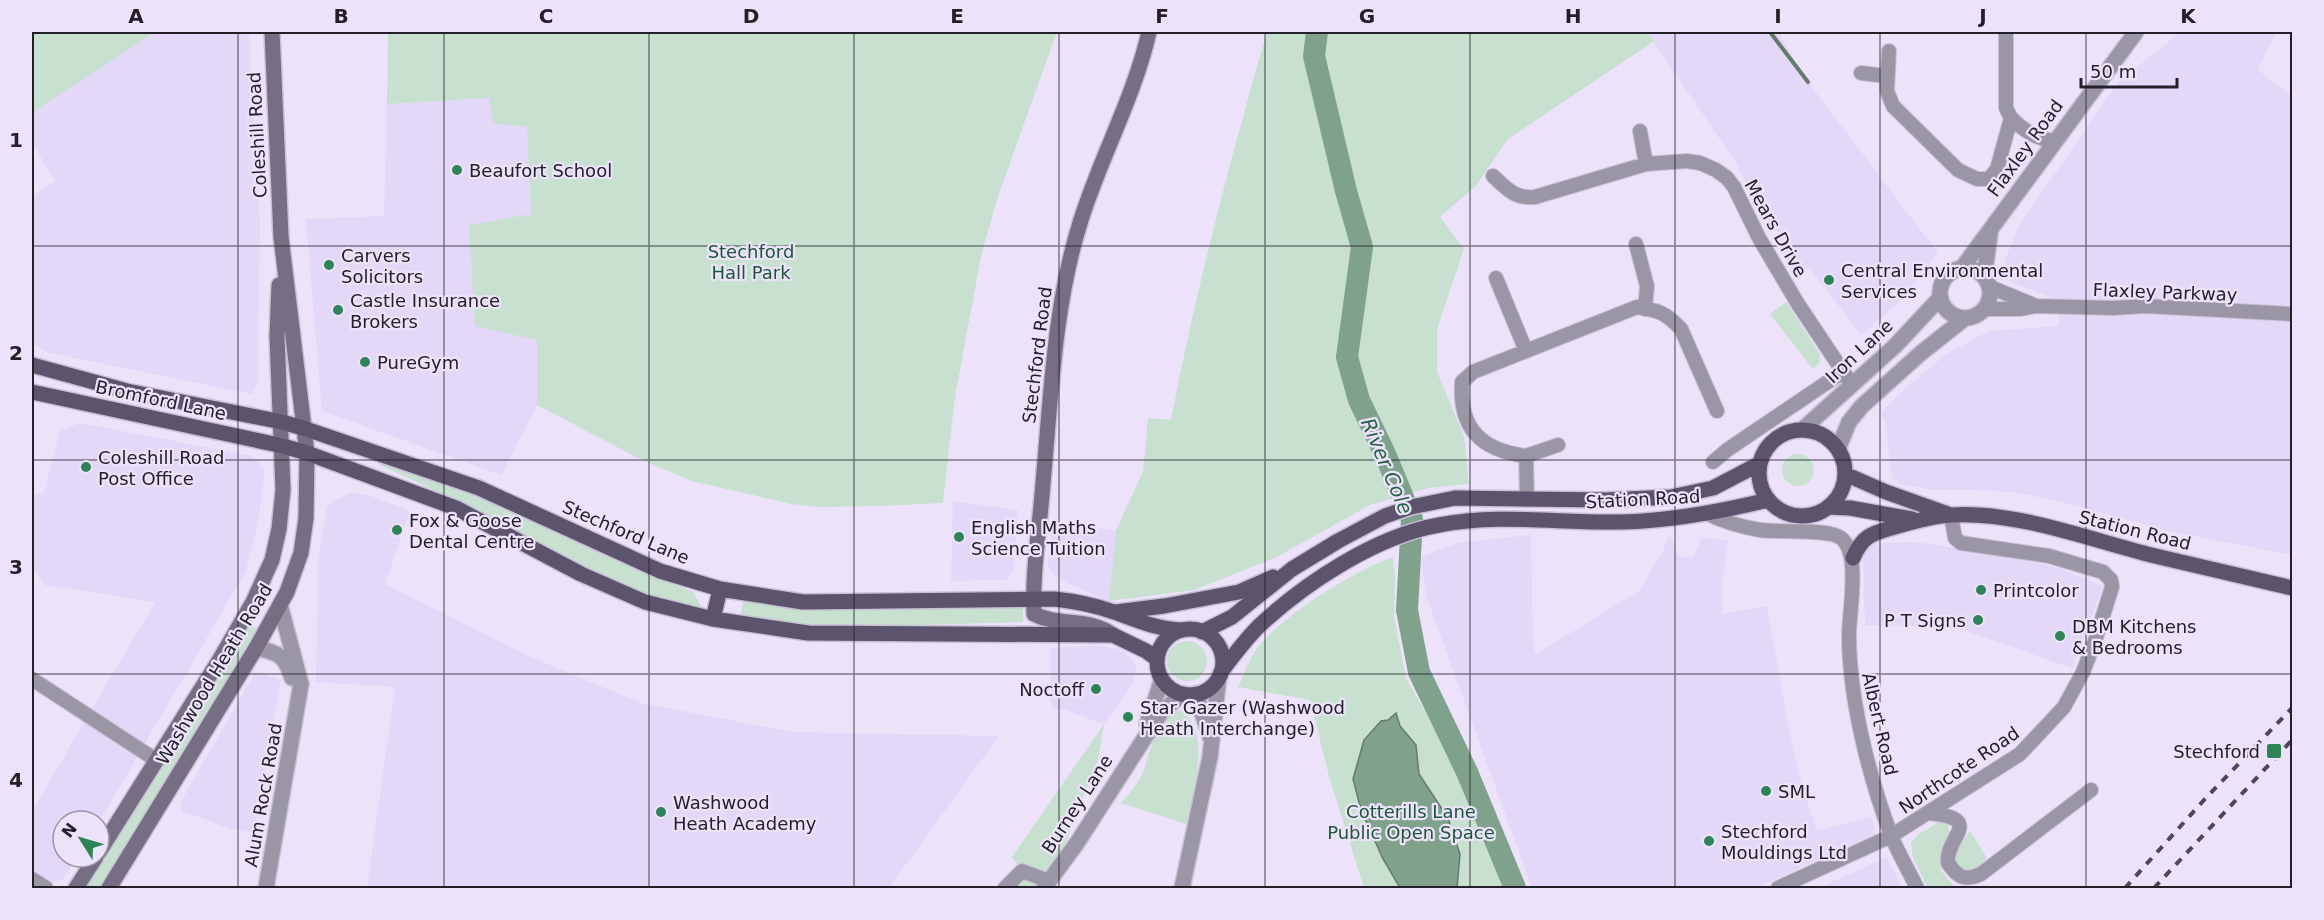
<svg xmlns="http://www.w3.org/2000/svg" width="2324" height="920" font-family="'DejaVu Sans',sans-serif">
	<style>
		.built { fill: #e3d8f7 }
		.green { fill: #c7e0d0 }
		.water { fill: #80a28c; stroke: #647b6e; stroke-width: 1.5 }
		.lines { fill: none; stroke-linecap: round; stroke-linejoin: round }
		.stream { stroke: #647b6e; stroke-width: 4 }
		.river { stroke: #80a28c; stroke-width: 22 }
		.minor-casing { stroke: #c8c0d5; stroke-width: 16 }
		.tertiary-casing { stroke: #c8c0d5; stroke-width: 18 }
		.secondary-casing { stroke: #c8c0d5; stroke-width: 18 }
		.primary-casing { stroke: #c8c0d5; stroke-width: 18 }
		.minor { stroke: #9b96a5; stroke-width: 14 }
		.tertiary { stroke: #9b96a5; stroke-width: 15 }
		.secondary { stroke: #766f84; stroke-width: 15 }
		.primary { stroke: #5c536c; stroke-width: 15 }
		.rail { stroke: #4c4854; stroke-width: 4; stroke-dasharray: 8 8; stroke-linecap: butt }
		.grid { fill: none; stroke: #232029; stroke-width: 1.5; stroke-opacity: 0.55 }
		.poi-dot { fill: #2f8457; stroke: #ece3fb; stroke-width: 2 }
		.labels { text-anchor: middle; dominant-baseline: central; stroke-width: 4.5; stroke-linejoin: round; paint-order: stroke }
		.street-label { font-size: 18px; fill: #232029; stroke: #ece3fb }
		.poi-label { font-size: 18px; fill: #232029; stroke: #ece3fb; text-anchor: start }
		.park-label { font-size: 18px; fill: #1c5637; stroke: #ece3fb }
		.water-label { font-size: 20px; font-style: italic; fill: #296242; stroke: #ece3fb }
		.neatline { fill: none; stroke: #232029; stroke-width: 2 }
		.grid-label { font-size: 20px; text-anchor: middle; font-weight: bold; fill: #232029 }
	</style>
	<rect width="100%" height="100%" fill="#ece3fb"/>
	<!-- built -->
	<path class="built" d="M155 32H249L260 221 258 383 252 394 50 353 32 344V196L55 181 32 143V113Z
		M1647 32H1778L1808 82 1938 253 1903 299 1861 335 1809 267 1795 275 1775 237 1778 233 1758 207 1736 163Z
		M2181 32H2276L2258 70 2292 96V555L2168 531 2070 504 2020 493 1978 490H1932L1900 484 1892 478 1885 421 1881 413 1901 392 1945 355 1989 331 2059 326 2058 300 2011 282 2004 262 2020 224 2119 81Z
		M489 98 527 126 531 214 469 226 537 340V405L501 475 322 411 306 219 384 216 387 104Z
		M80 423 253 456 265 470 258 523 245 573 99 822 63 821V857H78L62 880 53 883 36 874 32 881V811L155 602 44 585 32 566 34 494 44 493 60 431Z
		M351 492 371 496 410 511 385 584 533 658 641 703 792 732 999 736 889 888H367L395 687 316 682 318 562 327 506Z
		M953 501 1018 510 1013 570 1007 580 951 581Z
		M1052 525 1116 530 1109 601 1065 582 1053 574 1048 566Z
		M1670 533 1679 557H1694L1701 538 1728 540 1722 585V614L1767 606 1790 735 1804 793 1817 831 1872 816 1875 834 1756 888H1532L1426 596 1421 557 1457 543 1531 535 1533 646 1536 654 1639 591 1663 551Z
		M1915 542 2000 554 2058 568 2103 586 2072 668 1963 630 1940 627 1865 625 1863 549 1871 543Z
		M1097 645 1123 650 1137 667 1132 684 1104 724 1065 710 1053 709 1051 701 1050 648Z
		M256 671 281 680 254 833 231 829 182 811 180 803Z
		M1887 857 1902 888H1818Z"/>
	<!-- green -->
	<path class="green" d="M32 32H155L32 113Z
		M388 32H1057L998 196 981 256 955 397 943 503 880 506 818 507 792 504 691 481 638 458 537 405V340L475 326 469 225 531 214 527 127 493 123 489 98 387 104Z
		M1267 32H1647L1654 41 1507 140 1476 186 1440 217 1464 249 1437 329V372L1464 436 1469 484 1428 488 1370 505 1277 557 1194 590 1109 601 1116 530 1143 472 1148 418 1171 420C1196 289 1230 160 1267 32Z
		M1786 302 1820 354 1819 363 1813 369 1770 314Z
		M1782 470a16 16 0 1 1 32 0a16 16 0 1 1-32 0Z
		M379 458 466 490 526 516 601 554 693 592 701 605 697 608C634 597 578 563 521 533 474 509 426 486 378 464Z
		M1393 557 1395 576 1394 617 1406 679 1451 754 1474 805 1505 888H1364L1330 780 1310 700 1238 687C1244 675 1248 661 1256 650 1280 616 1354 571 1393 557Z
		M743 601 805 606 1023 607V622L810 628 740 618Z
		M250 624 257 629 100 888H83Z
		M1167 661a20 20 0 1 1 40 0a20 20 0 1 1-40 0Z
		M1181 710C1213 734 1193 792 1186 824L1121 803C1127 796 1134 788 1139 780 1151 760 1152 716 1181 710Z
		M1104 724 1098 760 1066 842 1035 888H1013L1027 877 1012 857Z
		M1939 822 1948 825 1950 834C1937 858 1934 870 1957 888H1928L1913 858 1911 843 1919 834Z
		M1970 831 1987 858 1977 869 1963 872 1954 861 1955 853Z"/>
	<!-- water -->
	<path class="water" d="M1396 713 1400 726 1416 745 1419 774 1448 818 1460 854 1457 888H1400L1383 859 1361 810 1353 779 1364 740 1381 721 1388 720Z"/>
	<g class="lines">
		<!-- stream -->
		<path class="stream" d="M1770 32 1808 82"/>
		<!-- river -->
		<path class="river" d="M1317 32 1314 56 1346 191 1362 247 1347 357 1359 400 1385 454 1412 519 1407 610 1419 672 1467 772 1515 888"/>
		<!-- minor casing -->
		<g class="minor-casing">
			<path id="minor" d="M1889 51 1887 91 1893 106 1958 170 1977 179H1989L1997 169 2011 118 2006 108V32
				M1861 73 1886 76
				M2011 118C2022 129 2038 140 2055 141
				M1640 131 1646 164
				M1493 176C1507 189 1515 199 1535 197L1646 164 1687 161 1700 163 1716 170 1727 178 1734 187 1759 238 1798 304 1852 385
				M1636 244 1647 286 1645 309
				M1496 278 1526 351
				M1990 287 2036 306
				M1985 309H2020L2036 306 2113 308 2145 306 2292 314
				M1526 456 1558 445
				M1713 462 1727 450 1844 371
				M1527 499 1526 456C1480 450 1459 428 1462 382L1473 372 1637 307C1658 310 1666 313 1681 329L1717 411
				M1708 514C1724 522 1743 527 1760 530 1779 533 1828 528 1841 538 1861 553 1849 612 1849 635 1849 698 1869 777 1891 835 1898 853 1909 871 1917 888
				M32 679 156 760
				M1929 813C1987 819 1944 838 1948 863 1958 878 1965 881 1981 874L2091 790
				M32 879 46 888
				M1005 888 1022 871 1049 881
				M1778 888 1891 836 2020 754 2064 707 2083 672 2095 641 2112 587 2111 580 2103 572 2049 556 1961 543 1955 538 1951 515"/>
		</g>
		<!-- tertiary casing -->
		<g class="tertiary-casing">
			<path id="tertiary" d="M1940 293a25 25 0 1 1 50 0a25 25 0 1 1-50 0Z
				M1962 268 2136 32
				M1984 277 1990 234
				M1803 429 1895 346 1939 299
				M1838 449 1849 422 1862 406 1921 353 1964 319
				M256 648C279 653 285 655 292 678
				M1196 694 1210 737
				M1147 724 1162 679
				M266 888 301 684 280 605
				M1044 888 1077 843 1162 711 1183 694
				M1182 888 1210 757 1219 676"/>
		</g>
		<!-- secondary casing -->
		<g class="secondary-casing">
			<path id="secondary" d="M1113 635C1089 617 1059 627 1034 614 1032 571 1040 526 1043 483 1051 397 1054 306 1080 223 1100 158 1134 98 1149 32
				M99 852 220 659 253 602 272 560 279 529 283 490 277 336 279 285
				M76 888 96 857
				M109 888 256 648 287 592 301 553 306 518 307 453 281 237 272 32"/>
		</g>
		<!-- primary casing -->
		<g class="primary-casing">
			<path id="primary" d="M32 365 127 391 282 422 303 428 479 488 660 571 720 589 803 602 1054 599C1074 601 1094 605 1114 612 1137 620 1156 629 1181 630
				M32 392 283 446 307 453 456 508 581 574 645 602 713 619 808 633 1113 635 1146 651 1157 659
				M1759 473a43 43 0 1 1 86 0a43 43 0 1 1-86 0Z
				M1845 474 1886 492 1948 514
				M1828 507 1850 508 1912 519
				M1853 558C1863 534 1874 533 1898 526 1915 521 1933 516 1951 515 2016 511 2088 539 2151 555 2198 566 2245 577 2292 588
				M1116 612 1164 606 1239 592 1273 577
				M713 619 720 589
				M1157 662a33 33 0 1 1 66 0a33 33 0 1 1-66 0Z
				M1202 632 1232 617 1292 569 1338 541 1385 516 1411 507 1455 498 1606 500 1671 497 1713 488 1759 464
				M1221 672C1233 656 1245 640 1259 626 1305 583 1376 536 1439 525 1506 512 1575 526 1643 521 1686 518 1727 510 1768 500"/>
		</g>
		<!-- minor -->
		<use href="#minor" class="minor"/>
		<!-- tertiary -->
		<use href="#tertiary" class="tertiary"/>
		<!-- secondary -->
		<use href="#secondary" class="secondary"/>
		<!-- primary -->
		<use href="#primary" class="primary"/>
		<!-- rail -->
		<path class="rail" d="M2125 888 2204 800 2292 708
			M2154 888 2292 740"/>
	</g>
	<!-- grid -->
	<path class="grid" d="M238 32V888M444 32V888M649 32V888M854 32V888M1059 32V888M1265 32V888M1470 32V888M1675 32V888M1880 32V888M2086 32V888M32 246H2292M32 460H2292M32 674H2292"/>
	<!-- markers -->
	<g class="poi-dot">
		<circle cx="457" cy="170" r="6"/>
		<circle cx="329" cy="265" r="6"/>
		<circle cx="1829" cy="280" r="6"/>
		<circle cx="338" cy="310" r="6"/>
		<circle cx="365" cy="362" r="6"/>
		<circle cx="86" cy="467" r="6"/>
		<circle cx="397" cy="530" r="6"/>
		<circle cx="959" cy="537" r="6"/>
		<circle cx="1981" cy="590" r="6"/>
		<circle cx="1978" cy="620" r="6"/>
		<circle cx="2060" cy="636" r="6"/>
		<circle cx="1096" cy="689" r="6"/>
		<circle cx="1128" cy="717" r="6"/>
		<rect x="2266" y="743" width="16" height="16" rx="3"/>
		<circle cx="1766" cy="791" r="6"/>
		<circle cx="661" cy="812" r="6"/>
		<circle cx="1709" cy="841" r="6"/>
	</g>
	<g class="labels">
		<!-- street labels -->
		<g class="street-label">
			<text transform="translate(257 135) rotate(-93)">Coleshill Road</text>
			<text transform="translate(2025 148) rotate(-54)">Flaxley Road</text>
			<text transform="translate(1776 228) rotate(61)">Mears Drive</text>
			<text transform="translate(2165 292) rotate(2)">Flaxley Parkway</text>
			<text transform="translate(1859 351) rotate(-43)">Iron Lane</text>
			<text transform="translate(1037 355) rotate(-83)">Stechford Road</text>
			<text transform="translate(161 400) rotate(12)">Bromford Lane</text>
			<text transform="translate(1643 499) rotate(-3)">Station Road</text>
			<text transform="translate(2135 530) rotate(14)">Station Road</text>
			<text transform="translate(626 532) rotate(23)">Stechford Lane</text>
			<text transform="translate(214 674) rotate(-59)">Washwood Heath Road</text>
			<text transform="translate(1880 724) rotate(77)">Albert Road</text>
			<text transform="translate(1959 770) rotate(-34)">Northcote Road</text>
			<text transform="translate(263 795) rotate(-80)">Alum Rock Road</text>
			<text transform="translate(1077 804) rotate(-57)">Burney Lane</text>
		</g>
		<!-- poi labels -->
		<g class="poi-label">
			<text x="469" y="170">Beaufort School</text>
			<text x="341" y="255">Carvers<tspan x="341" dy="21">Solicitors</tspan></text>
			<text x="1841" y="270">Central Environmental<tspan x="1841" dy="21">Services</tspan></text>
			<text x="350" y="300">Castle Insurance<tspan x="350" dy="21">Brokers</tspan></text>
			<text x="377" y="362">PureGym</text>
			<text x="98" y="457">Coleshill Road<tspan x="98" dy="21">Post Office</tspan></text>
			<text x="409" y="520">Fox &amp; Goose<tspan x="409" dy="21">Dental Centre</tspan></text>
			<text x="971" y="527">English Maths<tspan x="971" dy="21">Science Tuition</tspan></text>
			<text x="1993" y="590">Printcolor</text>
			<text x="1966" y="620" text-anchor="end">P T Signs</text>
			<text x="2072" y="626">DBM Kitchens<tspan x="2072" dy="21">&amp; Bedrooms</tspan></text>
			<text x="1084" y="689" text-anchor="end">Noctoff</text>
			<text x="1140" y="707">Star Gazer (Washwood<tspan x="1140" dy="21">Heath Interchange)</tspan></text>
			<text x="2260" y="751" text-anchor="end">Stechford</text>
			<text x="1778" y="791">SML</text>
			<text x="673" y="802">Washwood<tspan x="673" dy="21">Heath Academy</tspan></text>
			<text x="1721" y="831">Stechford<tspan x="1721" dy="21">Mouldings Ltd</tspan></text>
		</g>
		<!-- park labels -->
		<g class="park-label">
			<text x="751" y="251">Stechford<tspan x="751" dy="21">Hall Park</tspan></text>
			<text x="1411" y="811">Cotterills Lane<tspan x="1411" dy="21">Public Open Space</tspan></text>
		</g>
		<!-- water labels -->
		<g class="water-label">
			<text transform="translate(1387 466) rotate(67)">River Cole</text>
		</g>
	</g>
	<!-- border -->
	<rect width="2324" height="920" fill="none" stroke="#ece3fb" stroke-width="66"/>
	<!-- north arrow -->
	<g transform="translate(81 839) rotate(307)"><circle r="28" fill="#ece3fb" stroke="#9c95a7" stroke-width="1.5"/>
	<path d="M0-4.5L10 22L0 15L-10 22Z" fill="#2f8457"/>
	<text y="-9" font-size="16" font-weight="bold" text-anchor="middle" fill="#232029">N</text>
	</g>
	<!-- scale -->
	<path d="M2081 78v9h96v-9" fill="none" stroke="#232029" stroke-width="3"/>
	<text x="2090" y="78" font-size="18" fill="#232029" stroke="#ece3fb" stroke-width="4.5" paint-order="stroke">50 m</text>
	<rect x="33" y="33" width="2258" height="854" class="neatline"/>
	<g class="grid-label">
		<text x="136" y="23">A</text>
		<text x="341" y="23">B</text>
		<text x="546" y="23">C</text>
		<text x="751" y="23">D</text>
		<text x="957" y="23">E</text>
		<text x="1162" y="23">F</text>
		<text x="1367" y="23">G</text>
		<text x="1573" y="23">H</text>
		<text x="1778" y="23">I</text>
		<text x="1983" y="23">J</text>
		<text x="2188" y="23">K</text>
		<text x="16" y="147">1</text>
		<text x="16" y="360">2</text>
		<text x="16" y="574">3</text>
		<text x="16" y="787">4</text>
	</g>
</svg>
